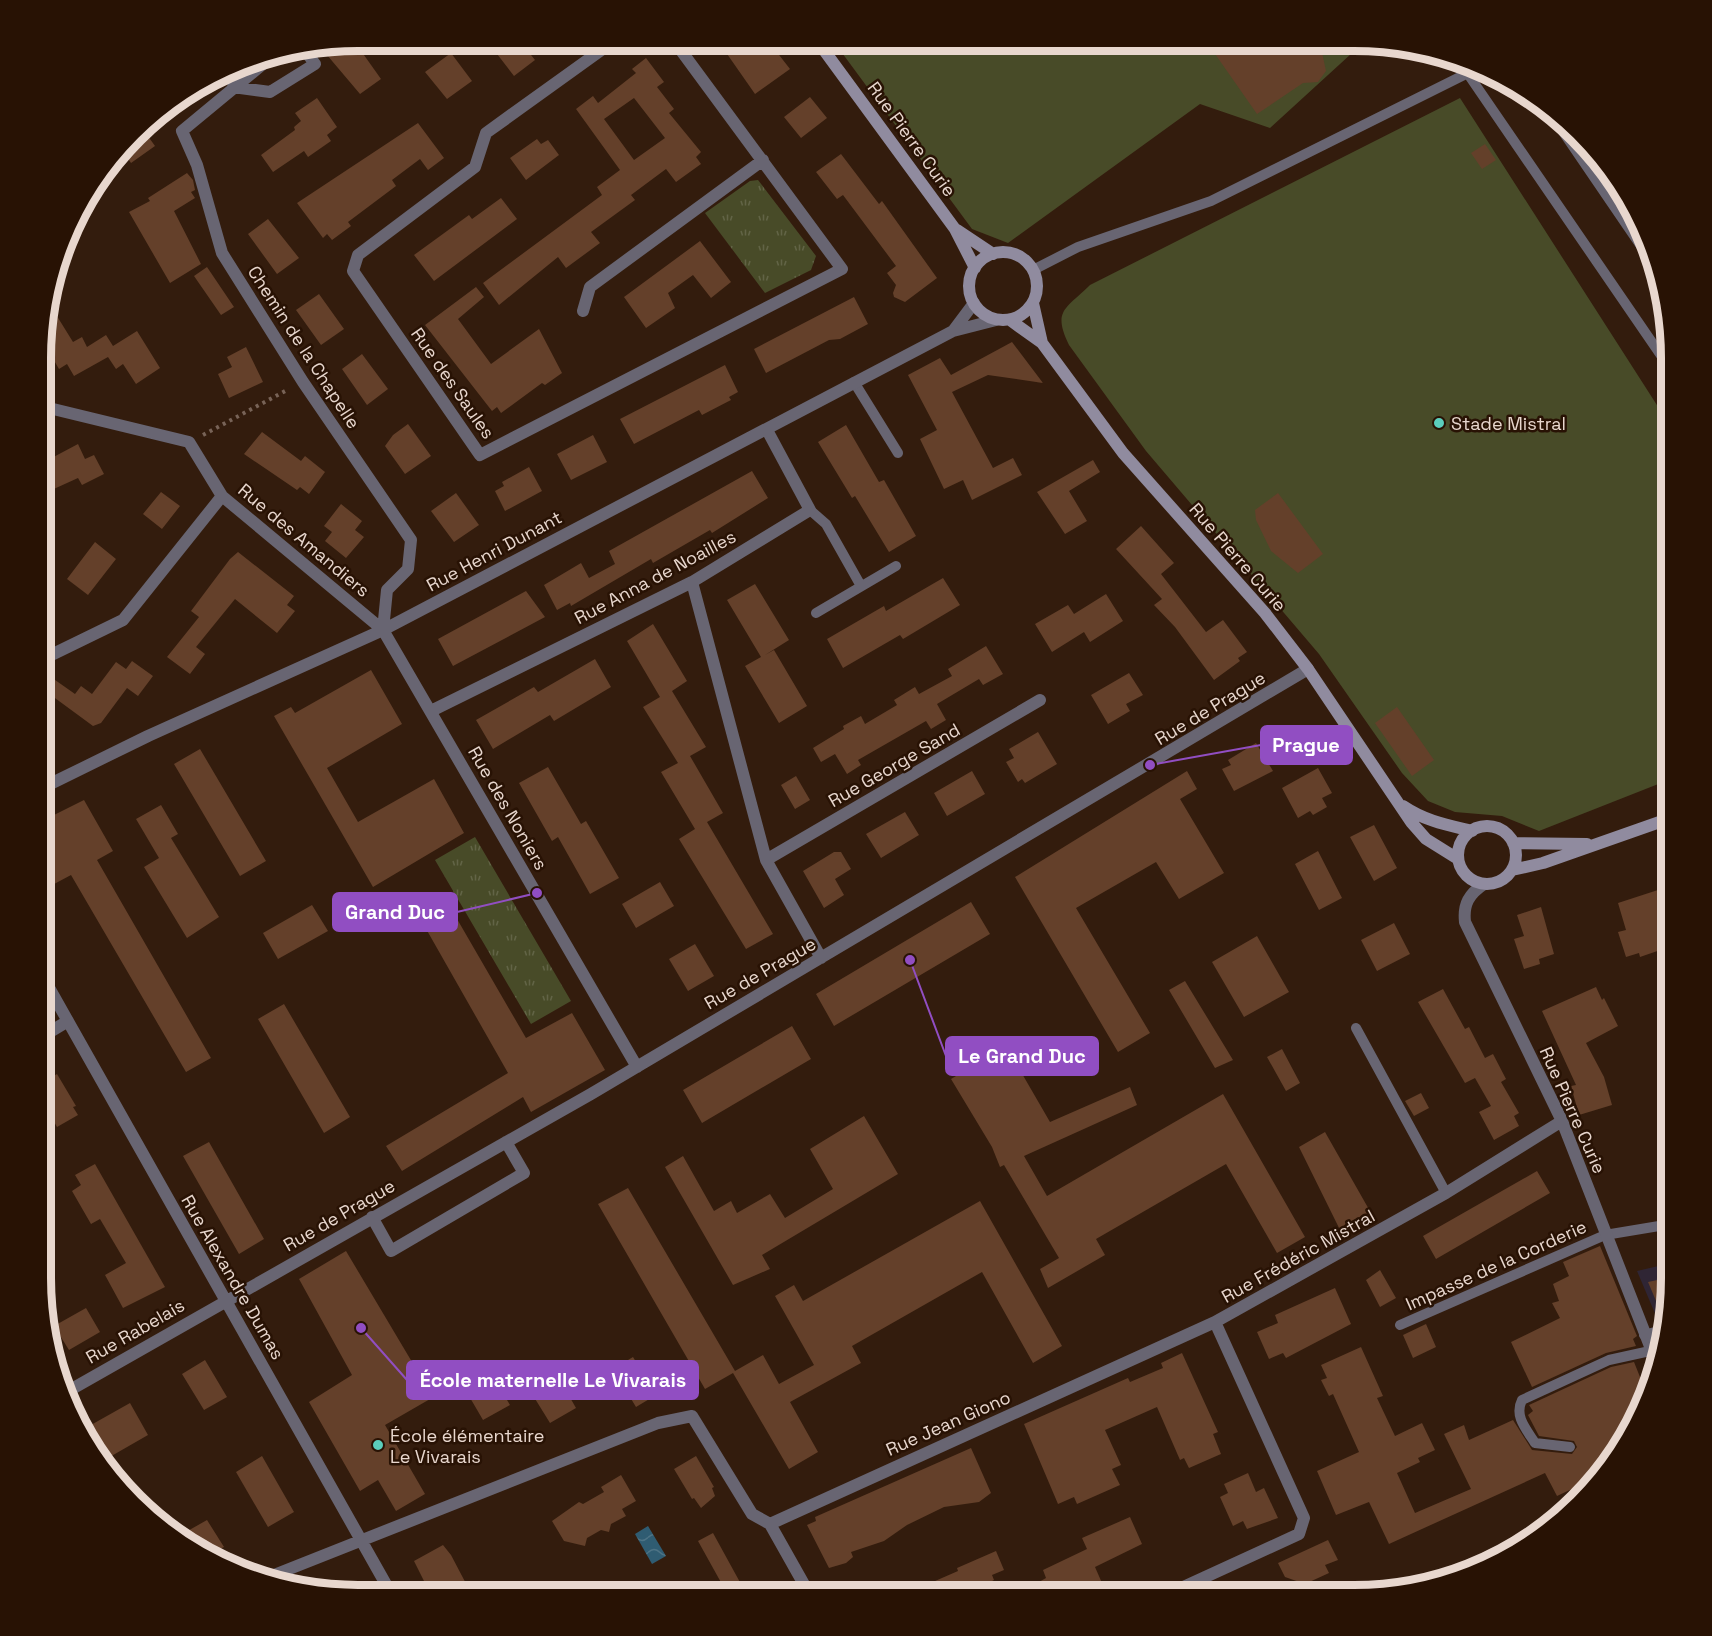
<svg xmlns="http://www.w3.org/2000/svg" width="1712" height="1636" font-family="'Space Grotesk',sans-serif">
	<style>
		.medical { fill: #2f2534 }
		.grass { fill: url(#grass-tufts) }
		.garden { fill: #484b28 }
		.water { fill: url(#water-waves) }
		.building { fill: #64402a; fill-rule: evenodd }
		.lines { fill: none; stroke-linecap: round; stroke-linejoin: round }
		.path { stroke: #786357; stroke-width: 4; stroke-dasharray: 3 4.5; stroke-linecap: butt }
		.lane { stroke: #686572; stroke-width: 10 }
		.street { stroke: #686572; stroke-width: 12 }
		.secondary { stroke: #908b9f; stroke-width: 12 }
		.poi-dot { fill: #5bcebc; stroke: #281204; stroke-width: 2 }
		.labels { text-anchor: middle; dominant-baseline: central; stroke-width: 5; stroke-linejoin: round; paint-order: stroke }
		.street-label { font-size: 18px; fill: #e8d7ce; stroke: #281204 }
		.poi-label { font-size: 18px; fill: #e8d7ce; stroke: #281204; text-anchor: start }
		.rim { fill: none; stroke: #e8d7ce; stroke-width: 8 }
		.leader { fill: none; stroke: #914ec2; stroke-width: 2 }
		.callout-dot { fill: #914ec2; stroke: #281204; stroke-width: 2 }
		.callout { fill: #914ec2; stroke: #914ec2; stroke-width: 2 }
		.callout-label { font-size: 20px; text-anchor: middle; font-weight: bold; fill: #fff }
	</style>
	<defs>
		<pattern id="grass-tufts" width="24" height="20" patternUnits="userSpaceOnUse" patternTransform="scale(1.5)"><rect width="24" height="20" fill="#484b28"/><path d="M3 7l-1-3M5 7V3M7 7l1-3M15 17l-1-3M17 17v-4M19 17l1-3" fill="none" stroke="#626446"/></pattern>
		<pattern id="water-waves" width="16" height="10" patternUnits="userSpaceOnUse" patternTransform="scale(1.5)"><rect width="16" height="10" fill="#2f5c72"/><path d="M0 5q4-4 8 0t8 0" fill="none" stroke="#4d7385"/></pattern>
	</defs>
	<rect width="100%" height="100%" fill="#331c0d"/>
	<!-- medical -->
	<path class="medical" d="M1671 1263V1299L1662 1330 1637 1271Z"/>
	<!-- grass -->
	<path class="grass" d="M758 180 816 256 811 270 765 293 705 213 750 181Z
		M475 837 571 1001 531 1024 435 860Z"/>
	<!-- garden -->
	<path class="garden" d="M834 42 1363 43 1270 128 1200 104 1008 243 972 229Z
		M1460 98 1671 427V779L1539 831 1502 816 1455 812 1428 801 1402 773 1319 654 1146 451 1069 345C1052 310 1066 309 1090 285Z"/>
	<!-- water -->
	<path class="water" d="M648 1526 666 1556 652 1564 635 1534Z"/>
	<!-- building -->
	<path class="building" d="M354 41 381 79 360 94 327 55 343 43Z
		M487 41H520L535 60 514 76Z
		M718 41 769 42 790 69 755 94Z
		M1225 43H1320L1326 71 1318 82 1303 83 1257 114 1213 51Z
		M451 53 472 81 447 99 425 72Z
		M646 58 664 82 657 87 674 109 669 113 701 152 696 157 701 164 676 182 666 169 631 195 635 200 591 232 600 243 566 268 558 257 499 305 483 283 602 195 597 187 620 170 576 109 593 96 598 103 636 73 632 69ZM634 98 665 138 634 160 604 119Z
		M810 97 827 118 801 138 784 117Z
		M317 98 337 127 327 135 331 141 308 157 304 151 273 172 261 155 295 130 294 127 301 121 295 113Z
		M418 123 444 158 428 170 420 159 392 180 396 186 348 222 351 226 332 240 327 234 323 238 297 203Z
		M145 132 155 146 131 163 123 151Z
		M537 139 541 144 548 140 559 155 526 180 510 158Z
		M1485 144 1496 160 1482 169 1471 153Z
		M841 154 879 204 882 201 937 278 905 302 894 297 893 293 896 285 887 273 896 266 843 195 837 199 816 172Z
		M187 173 193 180 195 190 191 192 195 198 174 211 201 264 170 283 129 212 150 201 148 198Z
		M501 198 517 219 434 281 414 255 469 215 472 219Z
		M268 219 299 258 277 274 248 234Z
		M700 241 731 282 711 298 693 275 668 293 675 308 646 328 624 297Z
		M207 267 234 307 221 315 194 276Z
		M476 287 484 297 458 319 491 364 539 329 562 373 545 385 542 383 501 413 497 407 492 411 425 325Z
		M319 294 344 329 321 345 296 310Z
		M854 297 868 324 840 339 829 340 766 373 754 349Z
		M47 300 73 342 82 337 87 347 106 335 113 346 137 331 160 368 136 384 123 364 116 369 108 357 74 376 67 364 59 369 46 347Z
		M1012 342 1043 383 988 375 952 392 993 468 1013 458 1022 475 972 500 963 480 944 489 920 439 937 430 908 375 940 358 951 375Z
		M246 347 263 382 229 398 218 374 232 367 227 357Z
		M362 354 388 389 367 405 342 369Z
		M725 365 738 392 729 397 731 400 702 415 699 410 634 444 620 419Z
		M408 424 431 456 405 474 385 446 393 435Z
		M846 425 879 482 884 480 916 536 889 552 855 496 852 498 818 442Z
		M262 432 301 461 305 456 325 472 309 494 300 487 297 490 244 454Z
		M593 435 607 462 571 480 557 454Z
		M78 444 85 459 94 455 104 474 82 485 78 478 45 493 46 461Z
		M1093 460 1100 472 1069 491 1087 521 1065 534 1037 492Z
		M529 467 542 491 505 511 495 491 504 486 502 482Z
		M752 471 768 498 712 533 710 530 653 563 651 559 571 606 570 603 557 610 544 585 581 563 589 578 615 564 609 551Z
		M161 492 180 506 162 529 143 514Z
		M456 493 479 525 454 542 431 511Z
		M1278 493 1323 554 1298 573 1271 551 1256 520 1255 510Z
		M341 504 362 521 355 530 364 537 346 558 325 541 332 532 324 526Z
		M1141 526 1174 563 1161 574 1206 632 1223 620 1247 652 1238 658 1240 661 1214 680 1175 627 1154 605 1162 599 1116 549Z
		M95 542 116 559 88 595 67 579Z
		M238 552 294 596 287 605 295 611 277 633 235 599 196 647 205 654 190 674 167 657 199 617 191 611 230 559Z
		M943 578 960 605 903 639 900 635 843 668 827 639 884 606 886 611Z
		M755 584 789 640 765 655 774 650 807 706 779 723 745 666 761 657 727 600Z
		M526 591 545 617 453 666 438 639Z
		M1106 594 1123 621 1090 642 1084 632 1052 652 1035 624 1068 605 1074 614Z
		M653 624 687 681 672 691 706 747 690 756 723 813 707 822 773 934 746 949 679 839 695 829 661 772 678 763 643 707 660 697 627 641Z
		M986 646 1003 674 983 685 979 679 937 704 946 720 931 729 926 721 858 760 861 765 847 774 835 754 821 762 813 748 844 729 843 726 861 716 865 724 897 705 894 700 915 687 919 694 952 676 948 669Z
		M595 659 611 687 554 721 550 715 493 749 476 720 534 687 538 692Z
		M132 661 153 676 138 696 127 688 101 723 93 726 44 690V680L48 675 75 694 81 686 92 694 116 662 126 669Z
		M371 670 402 724 327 768 358 822 434 779 464 833 373 887 274 716 291 707 295 713Z
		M1129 673 1143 695 1126 704 1130 711 1108 724 1091 695Z
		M1397 707 1434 760 1412 776 1375 723Z
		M1038 732 1057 764 1025 783 1022 779 1018 782 1006 762 1014 758 1009 749Z
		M1256 743 1273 771 1234 791 1222 769 1231 765 1228 760Z
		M200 749 266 861 240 876 174 764Z
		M548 767 581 824 586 821 619 878 590 894 558 837 552 841 519 783Z
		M1318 768 1332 793 1322 798 1327 807 1313 815 1310 811 1298 818 1282 788Z
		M972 771 985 794 947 816 934 793Z
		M1187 771 1197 789 1180 799 1224 873 1179 899 1156 862 1076 908 1150 1033 1118 1052 1015 877Z
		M796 776 810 800 795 809 781 785Z
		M84 800 113 851 97 860 211 1058 186 1072 71 875 43 890 44 820Z
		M161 805 178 834 171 838 219 917 187 938 144 867 159 858 136 819Z
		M905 812 919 835 881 858 866 834Z
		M1374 825 1397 868 1374 881 1350 837Z
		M1318 851 1342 898 1319 910 1295 864Z
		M834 852H841L851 869 835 879 844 895 824 908 803 871Z
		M660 882 674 906 636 928 622 904Z
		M1661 889 1667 907 1664 908 1668 922 1662 924 1669 947 1640 957 1639 953 1626 957 1618 932 1626 930 1618 903Z
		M971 902 990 934 834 1026 816 994Z
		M312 905 328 931 278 959 263 933Z
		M1541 907 1554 954 1539 959 1540 964 1524 969 1514 939 1524 936 1517 915Z
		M453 912 526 1038 572 1013 605 1070 531 1112 523 1097 402 1171 386 1146 508 1073 425 927Z
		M1394 923 1410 954 1377 971 1361 940Z
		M1257 936 1289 992 1244 1017 1212 962Z
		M695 944 714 976 688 991 669 959Z
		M1185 981 1233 1060 1215 1068 1169 990Z
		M1596 987 1602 1000 1604 998 1618 1026 1586 1043 1604 1077 1612 1105 1579 1115 1571 1086 1576 1085 1542 1011Z
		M1443 989 1465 1029 1469 1027 1485 1058 1493 1054 1506 1079 1501 1082 1519 1113 1514 1116 1519 1126 1494 1140 1479 1112 1491 1106 1475 1078 1465 1083 1418 1002Z
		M284 1004 350 1117 324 1133 258 1019Z
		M792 1026 811 1059 702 1123 683 1090Z
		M1006 1046 1050 1122 1130 1087 1137 1105 1024 1156 1047 1196 1223 1094 1305 1237 1277 1253 1226 1164 1096 1239 1105 1255 1048 1288 1040 1269 1059 1258 1004 1165 1000 1167 992 1147 951 1079Z
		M1282 1049 1300 1083 1286 1091 1267 1057Z
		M57 1074 76 1106 73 1107 78 1115 57 1127 42 1101V1083Z
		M1421 1093 1429 1108 1414 1116 1405 1101Z
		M864 1116 898 1174 762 1255 770 1269 733 1285 665 1167 683 1156 714 1211 731 1201 737 1213 770 1194 785 1218 833 1189 810 1149Z
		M1325 1132 1375 1220 1344 1238 1299 1147Z
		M209 1142 264 1239 239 1254 183 1156Z
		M95 1164 165 1287 123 1308 105 1275 126 1263 100 1219 91 1224 72 1191 81 1185 75 1175Z
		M1537 1171 1550 1193 1436 1259 1423 1236Z
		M628 1188 735 1371 763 1355 779 1384 814 1365 775 1296 794 1285 803 1301 980 1201 1062 1346 1033 1363 982 1272 852 1346 861 1363 790 1402 818 1452 789 1469 733 1373 705 1389 598 1204Z
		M1600 1246 1637 1336 1633 1339 1636 1346 1606 1353 1532 1387 1511 1342 1560 1318 1552 1303 1559 1301 1553 1284 1569 1276 1563 1262Z
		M346 1251 415 1367 419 1365 437 1395 385 1425 425 1494 396 1511 378 1480 360 1491 309 1402 352 1375 299 1279Z
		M1380 1270 1396 1298 1380 1307 1366 1280Z
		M1671 1277V1299L1665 1322 1648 1282Z
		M1335 1288 1351 1324 1286 1358 1283 1353 1269 1359 1257 1332 1278 1323 1275 1315Z
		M86 1308 100 1332 69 1350 54 1326Z
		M1426 1324 1436 1347 1413 1358 1403 1335Z
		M1361 1347 1383 1396 1377 1398 1395 1436 1422 1423 1435 1450 1418 1458 1420 1462 1397 1473 1415 1513 1471 1489 1444 1434 1464 1425 1469 1440 1513 1420 1532 1450 1572 1454 1577 1447 1574 1441 1539 1436 1528 1415 1533 1411 1529 1405 1611 1367 1634 1362 1646 1392 1639 1419 1593 1487 1580 1500 1574 1488 1557 1496 1545 1473 1389 1544 1369 1502 1336 1515 1317 1471 1359 1452 1333 1394 1329 1396 1321 1380 1327 1378 1321 1365Z
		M1182 1353 1218 1432 1213 1434 1221 1454 1189 1468 1184 1458 1180 1460 1157 1407 1105 1430 1121 1465 1112 1469 1120 1485 1077 1504 1074 1497 1058 1504 1024 1424 1128 1378 1130 1382 1163 1368 1161 1363Z
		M633 1357 656 1395 636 1407 613 1369Z
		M205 1360 227 1397 204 1410 182 1374Z
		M488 1368 510 1405 483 1420 462 1384Z
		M556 1373 576 1408 550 1423 529 1389Z
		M130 1403 148 1435 101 1462 82 1430Z
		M971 1448 991 1493 979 1502 944 1507 907 1525 884 1541 851 1552 853 1557 846 1563 829 1568 807 1525 816 1521 815 1517Z
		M262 1456 294 1512 268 1527 236 1472Z
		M696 1456 714 1487 712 1488 715 1496 701 1508 694 1498 692 1499 674 1469Z
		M1248 1473 1256 1492 1264 1488 1278 1518 1247 1529 1243 1521 1233 1526 1220 1497 1228 1493 1224 1484Z
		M621 1475 636 1501 622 1509 626 1516 611 1524 609 1532 601 1530 587 1538 585 1546 564 1541 552 1521 579 1502 583 1504 604 1492 601 1487Z
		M1130 1517 1142 1544 1095 1567 1102 1583 1076 1595H1045L1039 1582 1046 1578 1043 1570 1087 1549 1082 1538Z
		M207 1520 224 1547 207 1556 177 1537Z
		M713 1533 747 1595H728L698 1541Z
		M1328 1540 1338 1560 1325 1565 1329 1573 1305 1584 1285 1577 1278 1563Z
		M443 1545 451 1555 472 1595H431L414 1561Z
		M996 1551 1004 1570 992 1575 994 1580 980 1587 983 1595H903L958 1571 957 1568Z"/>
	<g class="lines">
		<!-- path -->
		<path class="path" d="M203 435 289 389"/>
		<!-- lane -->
		<path class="lane" d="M1468 74 1671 370
			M1555 120 1654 265
			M1033 270 1078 247 1211 201 1474 70
			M854 382 898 453
			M810 510 826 524 861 586
			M816 613 896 566
			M1356 1028 1446 1193
			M1400 1325 1605 1235 1671 1224
			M1644 1335 1662 1330
			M1570 1447 1535 1443C1526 1429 1514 1416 1522 1400L1609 1360 1650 1351"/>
		<!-- street -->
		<path class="street" d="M614 41 486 133 475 167 358 255 353 271 480 455 842 269 674 41
			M275 54 182 131 197 165 222 253 303 382 411 540 408 569 387 590 383 630
			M233 87 270 92 315 64 304 49
			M583 311 590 287 763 160
			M953 331 974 303
			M46 405 49 408 189 442 222 496 383 630 637 1067
			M692 582 766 860 821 958
			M45 658 123 620 222 496
			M431 711 692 582 810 510 767 430
			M44 787 148 736 383 630 953 331 996 320
			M766 860 1040 700
			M1484 884C1469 894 1463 904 1465 922L1562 1121 1655 1359
			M43 977 392 1595
			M43 1036 68 1021
			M372 1217 391 1251 524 1173 506 1142
			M63 1394 591 1094 1308 669
			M269 1577 658 1423 692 1416 752 1514 770 1524
			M1205 1577 1213 1595
			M810 1595 770 1524 1215 1322 1446 1193 1562 1121
			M1166 1595 1299 1534 1304 1518 1215 1322"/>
		<!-- secondary -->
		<path class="secondary" d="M818 42 955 229 975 268
			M957 230 993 254
			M969 286a34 34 0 1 1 68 0a34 34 0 1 1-68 0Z
			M1033 303 1042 343
			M1010 320 1042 343 1123 453 1265 613 1308 669 1411 822 1426 839 1458 859
			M1403 806C1425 821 1447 825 1472 831
			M1458 855a29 29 0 1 1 58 0a29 29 0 1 1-58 0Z
			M1513 843 1587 844
			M1512 870 1543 863 1671 818"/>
	</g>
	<!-- markers -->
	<g class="poi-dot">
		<circle cx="1439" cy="423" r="6"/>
		<circle cx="378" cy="1445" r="6"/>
	</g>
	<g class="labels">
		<!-- street labels -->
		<g class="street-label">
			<text transform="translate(912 139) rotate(54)">Rue Pierre Curie</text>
			<text transform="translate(304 347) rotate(57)">Chemin de la Chapelle</text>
			<text transform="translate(453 383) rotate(55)">Rue des Saules</text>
			<text transform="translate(304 540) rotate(40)">Rue des Amandiers</text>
			<text transform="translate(494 551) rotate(-28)">Rue Henri Dunant</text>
			<text transform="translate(1238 557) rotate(49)">Rue Pierre Curie</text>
			<text transform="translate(655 577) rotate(-28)">Rue Anna de Noailles</text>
			<text transform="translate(1210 708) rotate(-31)">Rue de Prague</text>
			<text transform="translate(894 765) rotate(-30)">Rue George Sand</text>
			<text transform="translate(508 808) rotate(60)">Rue des Noniers</text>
			<text transform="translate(760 973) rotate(-30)">Rue de Prague</text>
			<text transform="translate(1573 1110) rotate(66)">Rue Pierre Curie</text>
			<text transform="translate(339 1215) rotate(-30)">Rue de Prague</text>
			<text transform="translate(1298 1256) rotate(-29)">Rue Frédéric Mistral</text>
			<text transform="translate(1496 1265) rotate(-24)">Impasse de la Corderie</text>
			<text transform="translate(233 1277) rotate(60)">Rue Alexandre Dumas</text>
			<text transform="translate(135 1331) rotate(-30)">Rue Rabelais</text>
			<text transform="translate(948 1423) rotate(-24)">Rue Jean Giono</text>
		</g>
		<!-- poi labels -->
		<g class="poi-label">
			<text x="1451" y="423">Stade Mistral</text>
			<text x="390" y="1435">École élémentaire<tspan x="390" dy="21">Le Vivarais</tspan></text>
		</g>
	</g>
	<!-- crop -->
	<path d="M0 0H1712V1636H0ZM358 51H1354A307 307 0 0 1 1661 358V1278A307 307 0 0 1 1354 1585H358A307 307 0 0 1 51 1278V358A307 307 0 0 1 358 51Z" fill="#281204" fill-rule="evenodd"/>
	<path class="rim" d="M358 51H1354A307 307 0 0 1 1661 358V1278A307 307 0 0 1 1354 1585H358A307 307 0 0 1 51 1278V358A307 307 0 0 1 358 51Z"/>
	<!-- callouts -->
	<path class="leader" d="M1150 765L1261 745M537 893L457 912M910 960L946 1056M361 1328L407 1380"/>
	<g class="callout-dot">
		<circle cx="1150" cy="765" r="6"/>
		<circle cx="537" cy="893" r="6"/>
		<circle cx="910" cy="960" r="6"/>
		<circle cx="361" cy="1328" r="6"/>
	</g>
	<g class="callout">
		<rect x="1261" y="726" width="91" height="38" rx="6"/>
		<rect x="333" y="893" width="124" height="38" rx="6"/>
		<rect x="946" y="1037" width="152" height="38" rx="6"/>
		<rect x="407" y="1361" width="291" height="38" rx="6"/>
	</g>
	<g class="callout-label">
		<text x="1306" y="752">Prague</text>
		<text x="395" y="919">Grand Duc</text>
		<text x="1022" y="1063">Le Grand Duc</text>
		<text x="553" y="1387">École maternelle Le Vivarais</text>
	</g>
</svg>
